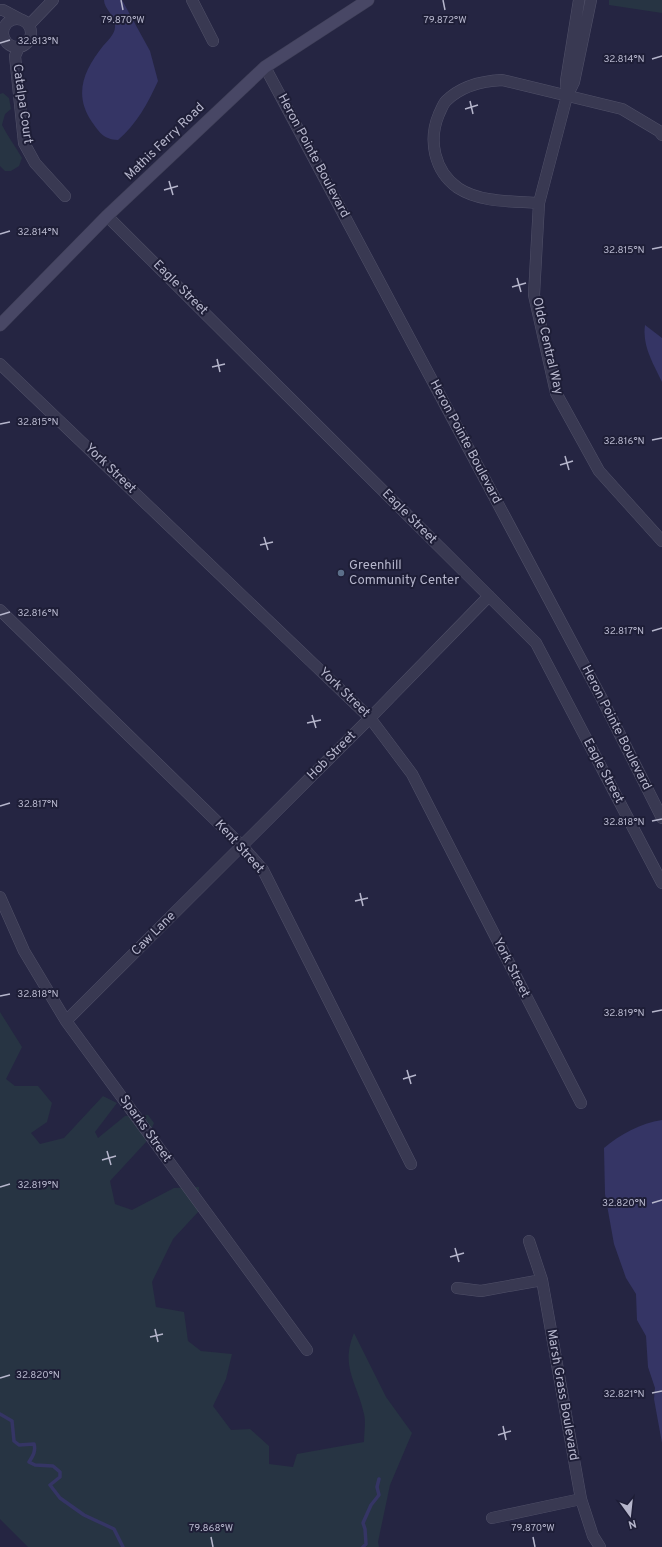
<svg xmlns="http://www.w3.org/2000/svg" width="662" height="1547" font-family="Overpass,sans-serif">
	<style>
		.green { fill: #273443 }
		.water { fill: #353565 }
		.lines { fill: none; stroke-linecap: round; stroke-linejoin: round }
		.stream { stroke: #353565; stroke-width: 3.5 }
		.minor-casing { stroke: #515169; stroke-width: 12 }
		.secondary-casing { stroke: #404058; stroke-width: 13 }
		.minor { stroke: #393952; stroke-width: 11 }
		.secondary { stroke: #484765; stroke-width: 12 }
		.ticks { fill: none; stroke: #b6b6cc; stroke-width: 1.5 }
		.service-dot { fill: #5c6f8a; stroke: #1e1e37; stroke-width: 1.5 }
		.labels { text-anchor: middle; dominant-baseline: central; stroke-width: 4; stroke-linejoin: round; paint-order: stroke }
		.street-label { font-size: 13px; fill: #b6b6cc; stroke: #1e1e37 }
		.poi-label { font-size: 13px; fill: #b6b6cc; stroke: #1e1e37; text-anchor: start }
		.ticks-label { font-size: 10px; text-anchor: middle; fill: #b6b6cc; stroke: #1e1e37; stroke-width: 4; stroke-linejoin: round; paint-order: stroke }
	</style>
	<rect width="100%" height="100%" fill="#252542"/>
	<!-- green -->
	<path class="green" d="M609 0H662V13L609 5Z
		M3 93 9 98 11 109 5 114 2 125C8 137 16 147 22 158L19 166 11 171H5L0 166V94Z
		M0 1012 22 1047 6 1079 15 1086H38L52 1103 47 1122 31 1133 40 1144 64 1138 103 1096 117 1103 95 1132 98 1138 125 1116 148 1115 154 1123 146 1142 110 1181 115 1204 132 1210 174 1188 199 1187 198 1212 173 1239 152 1282 156 1307 184 1312 188 1341 201 1351 232 1354 226 1379 213 1406 231 1430 250 1429 269 1446V1464L293 1467 297 1454 364 1442C364 1433 366 1422 364 1414 357 1382 340 1367 354 1333L386 1397 412 1433 390 1485 378 1542 379 1547H28L0 1519Z"/>
	<!-- water -->
	<path class="water" d="M104 0H122L150 51 158 81C148 103 136 125 118 140 103 139 100 133 92 122 73 94 84 70 103 46 108 40 116 33 115 25 115 15 104 9 104 0Z
		M645 325 662 338V382C653 363 642 346 645 325Z
		M662 1120V1443L654 1399 655 1388 648 1367 646 1336 637 1320 636 1294 626 1278 614 1244 605 1194 604 1148C619 1135 641 1123 662 1120Z"/>
	<g class="lines">
		<!-- stream -->
		<path class="stream" d="M0 1414 12 1421 14 1441 19 1445 34 1444C36 1451 33 1456 29 1462L35 1465 53 1466 60 1472V1477L50 1485 60 1498 84 1515 114 1529 123 1547
			M363 1547 366 1544 365 1529 363 1523 371 1505 379 1495 377 1487 379 1479"/>
		<!-- minor casing -->
		<g class="minor-casing">
			<path id="minor" d="M192 0 213 41
				M591 0 574 82 567 96 539 203 534 295 556 393 599 471 662 541
				M0 10H3L20 19
				M3 33a14 14 0 1 1 28 0a14 14 0 1 1-28 0Z
				M29 25 53 0
				M19 47 15 56 24 143 35 163 65 196
				M265 67 601 697 662 818
				M567 96 566 81 579 0
				M539 203C513 201 481 203 458 188 434 171 428 140 439 114 441 110 443 104 446 101 461 86 482 81 502 80L622 109 659 131 662 135
				M107 216 536 643 662 883
				M0 364 370 718 412 774 581 1103
				M0 610 242 846 263 870 411 1164
				M0 897 24 951 66 1021 307 1350
				M66 1021 370 718 489 596
				M529 1241 542 1280 581 1499 593 1536 600 1547
				M457 1288 481 1291 542 1280
				M492 1518 581 1499"/>
		</g>
		<!-- secondary casing -->
		<g class="secondary-casing">
			<path id="secondary" d="M0 325 107 216 265 67 368 0"/>
		</g>
		<!-- minor -->
		<use href="#minor" class="minor"/>
		<!-- secondary -->
		<use href="#secondary" class="secondary"/>
	</g>
	<!-- ticks -->
	<path class="ticks" d="M121 0 123 10M443 0 445 10M0 43 10 40M652 59 662 56M470 101 473 114M465 109 478 105M169 181 173 195M164 190 178 186M0 234 10 231M652 249 662 247M517 278 521 292M512 287 526 283M217 359 220 372M212 367 225 364M0 424 10 422M652 440 662 438M565 456 569 470M560 465 573 461M264 537 268 550M260 545 273 542M0 615 10 612M652 631 662 628M312 715 316 728M307 723 321 720M0 806 10 803M652 821 662 819M360 893 363 906M355 901 368 898M0 996 10 994M652 1012 662 1010M407 1070 411 1084M403 1079 416 1075M107 1151 111 1165M102 1160 116 1156M0 1187 10 1184M652 1203 662 1200M455 1248 459 1262M450 1257 464 1253M155 1329 158 1342M150 1337 163 1334M0 1378 10 1375M652 1393 662 1391M503 1426 506 1440M498 1435 511 1431M211 1537 213 1547M533 1537 535 1547"/>
	<!-- markers -->
	<circle class="service-dot" cx="341" cy="573" r="4"/>
	<g class="labels">
		<!-- street labels -->
		<g class="street-label">
			<text transform="translate(22 104) rotate(82)">Catalpa Court</text>
			<text transform="translate(165 142) rotate(-44)">Mathis Ferry Road</text>
			<text transform="translate(313 156) rotate(62)">Heron Pointe Boulevard</text>
			<text transform="translate(180 288) rotate(45)">Eagle Street</text>
			<text transform="translate(547 346) rotate(77)">Olde Central Way</text>
			<text transform="translate(465 442) rotate(62)">Heron Pointe Boulevard</text>
			<text transform="translate(110 469) rotate(44)">York Street</text>
			<text transform="translate(409 517) rotate(45)">Eagle Street</text>
			<text transform="translate(344 693) rotate(44)">York Street</text>
			<text transform="translate(616 728) rotate(63)">Heron Pointe Boulevard</text>
			<text transform="translate(332 756) rotate(-45)">Hob Street</text>
			<text transform="translate(603 771) rotate(62)">Eagle Street</text>
			<text transform="translate(239 847) rotate(48)">Kent Street</text>
			<text transform="translate(154 934) rotate(-45)">Caw Lane</text>
			<text transform="translate(511 968) rotate(63)">York Street</text>
			<text transform="translate(145 1129) rotate(54)">Sparks Street</text>
			<text transform="translate(562 1395) rotate(80)">Marsh Grass Boulevard</text>
		</g>
		<!-- poi labels -->
		<g class="poi-label">
			<text x="349" y="566">Greenhill<tspan x="349" dy="15">Community Center</tspan></text>
		</g>
	</g>
	<g class="ticks-label">
		<text x="123" y="23">79.870°W</text>
		<text x="445" y="23">79.872°W</text>
		<text x="38" y="44">32.813°N</text>
		<text x="624" y="62">32.814°N</text>
		<text x="38" y="235">32.814°N</text>
		<text x="624" y="253">32.815°N</text>
		<text x="38" y="425">32.815°N</text>
		<text x="624" y="444">32.816°N</text>
		<text x="38" y="616">32.816°N</text>
		<text x="624" y="634">32.817°N</text>
		<text x="38" y="807">32.817°N</text>
		<text x="624" y="825">32.818°N</text>
		<text x="38" y="997">32.818°N</text>
		<text x="624" y="1016">32.819°N</text>
		<text x="38" y="1188">32.819°N</text>
		<text x="624" y="1206">32.820°N</text>
		<text x="38" y="1378">32.820°N</text>
		<text x="624" y="1397">32.821°N</text>
		<text x="211" y="1531">79.868°W</text>
		<text x="533" y="1531">79.870°W</text>
	</g>
	<!-- north arrow -->
	<g transform="translate(630 1515) rotate(165)" stroke="#1e1e37" stroke-width="3" paint-order="stroke">
	<path d="M0-3L7 15L0 10L-7 15Z" fill="#b6b6cc"/>
	<text y="-6" font-size="11" font-weight="bold" text-anchor="middle" fill="#b6b6cc">N</text>
	</g>
</svg>
